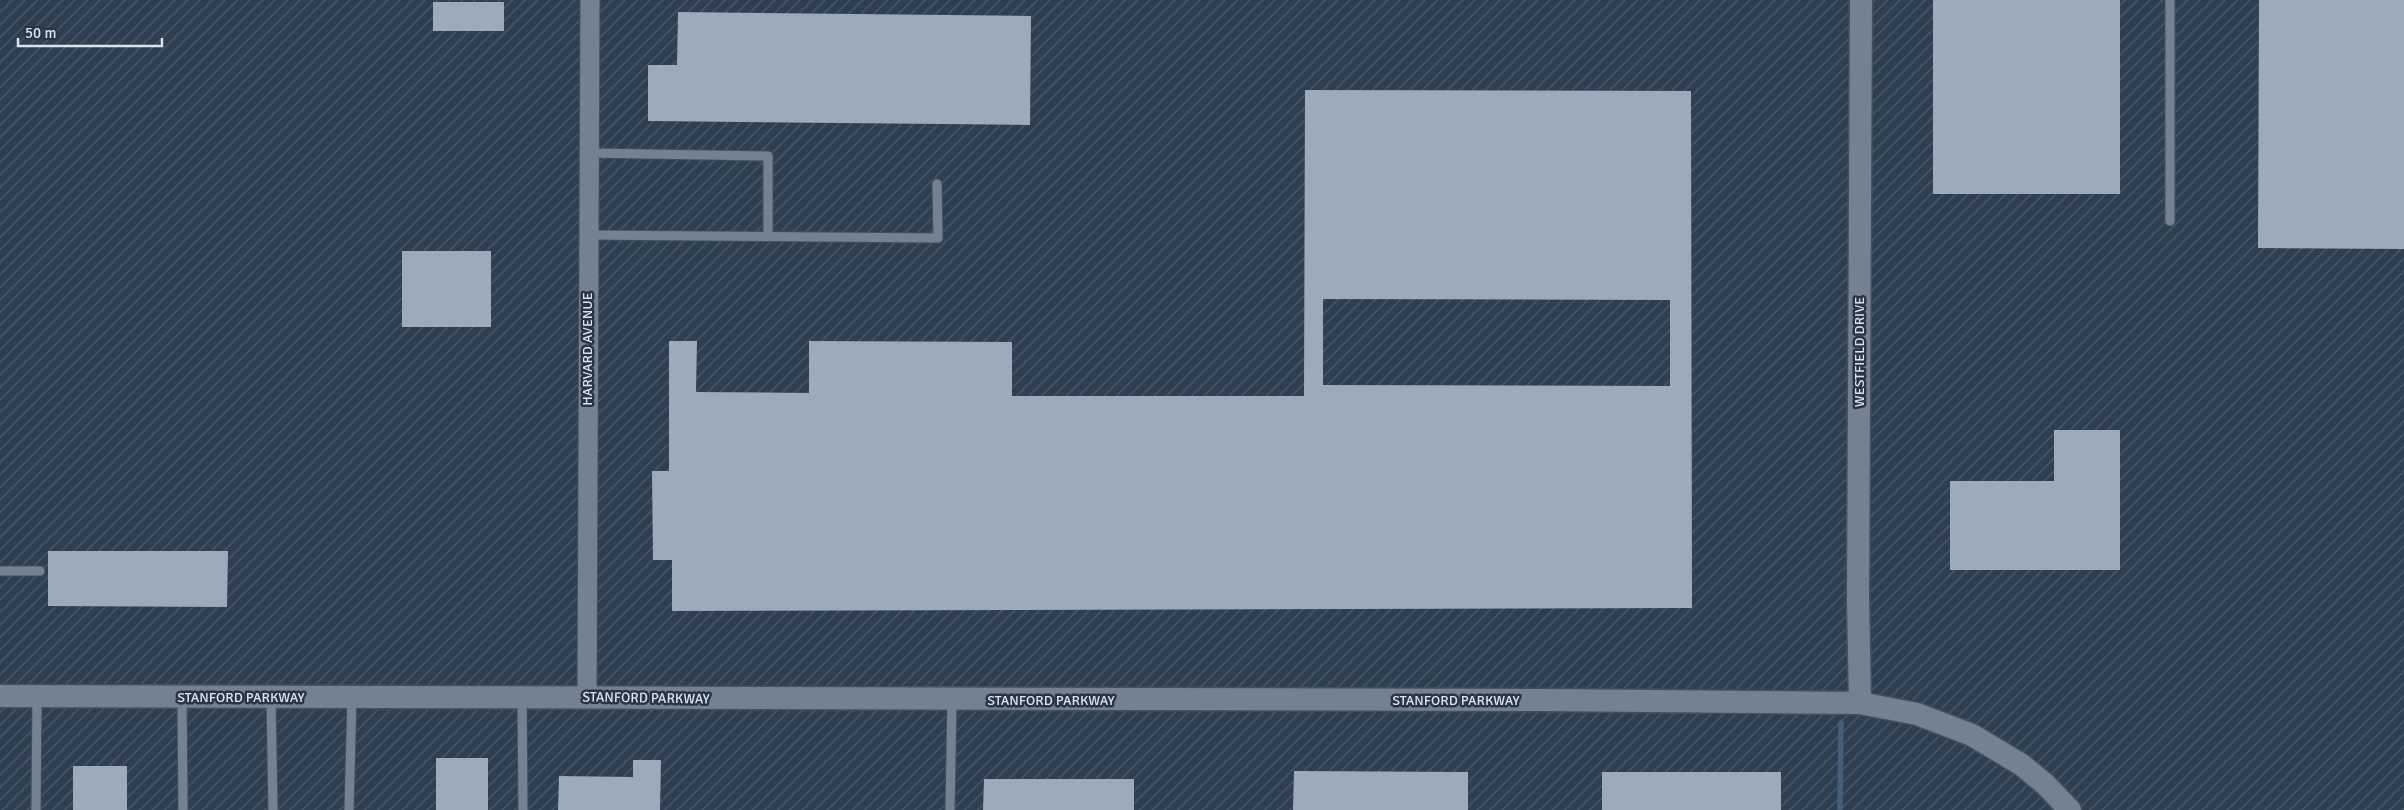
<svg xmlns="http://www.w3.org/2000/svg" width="2404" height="810" font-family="Signika,sans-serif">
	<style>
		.industrial { fill: url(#industrial-furrows) }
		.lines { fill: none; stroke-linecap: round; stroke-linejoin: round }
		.stream { stroke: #455e79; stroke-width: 5.5 }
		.building { fill: #9caabc; fill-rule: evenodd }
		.service-casing { stroke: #46505c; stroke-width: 11 }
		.minor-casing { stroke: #46505c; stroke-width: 21 }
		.tertiary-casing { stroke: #46505c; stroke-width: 25 }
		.service { stroke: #738191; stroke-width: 9 }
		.minor { stroke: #738191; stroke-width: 19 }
		.tertiary { stroke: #738191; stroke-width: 22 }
		.labels { text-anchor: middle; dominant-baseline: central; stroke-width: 5; stroke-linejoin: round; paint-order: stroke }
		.street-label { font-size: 14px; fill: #dbe3ec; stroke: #293544 }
	</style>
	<defs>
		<pattern id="industrial-furrows" width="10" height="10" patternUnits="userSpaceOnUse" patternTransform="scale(1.25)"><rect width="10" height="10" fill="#2e3f52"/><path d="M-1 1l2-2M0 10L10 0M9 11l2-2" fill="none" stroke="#4c5b6b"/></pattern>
	</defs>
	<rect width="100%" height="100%" fill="#293544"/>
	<!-- industrial -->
	<path class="industrial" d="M0 0H2404V810H0Z"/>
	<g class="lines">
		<!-- stream -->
		<path class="stream" d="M1840 810 1841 723"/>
	</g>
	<!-- building -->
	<path class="building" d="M1933 0H2120V194H1933Z
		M2259 0H2404V249L2258 248Z
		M433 2H504V31H433Z
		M678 12 1031 16 1030 125 648 121V65H677Z
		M1305 90 1691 91 1692 608 672 611V560H653L652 471H669V341H697L696 392 809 393V341L1012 342V396H1304ZM1323 299 1670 300V386L1323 385Z
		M402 251H491V327H402Z
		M2054 430H2120V570H1950V481H2054Z
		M48 551H228L227 607 48 606Z
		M436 758H488V810H436Z
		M633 760H661L660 810H558L559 776 633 777Z
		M73 766H127V810H73Z
		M1294 771 1468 772V810H1293Z
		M1602 772H1781V810H1602Z
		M984 779H1134V810H983Z"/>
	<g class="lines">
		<!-- service casing -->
		<g class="service-casing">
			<path id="service" d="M589 153 768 156V236
				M2170 221V0
				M588 235 938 238 937 184
				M0 571H40
				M271 697 273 810
				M522 697 523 810
				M182 698 183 810
				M36 810 37 696
				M349 810 352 697
				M950 810 952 700"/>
		</g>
		<!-- minor casing -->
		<g class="minor-casing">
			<path id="minor" d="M587 697 590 0"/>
		</g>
		<!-- tertiary casing -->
		<g class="tertiary-casing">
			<path id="tertiary" d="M0 696 1542 700 1860 703 1917 714 1972 735 2022 765 2045 784 2070 810
				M1860 703 1858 599 1861 0"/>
		</g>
		<!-- service -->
		<use href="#service" class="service"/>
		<!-- minor -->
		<use href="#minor" class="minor"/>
		<!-- tertiary -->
		<use href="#tertiary" class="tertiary"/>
	</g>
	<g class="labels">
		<!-- street labels -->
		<g class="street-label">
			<text transform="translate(587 349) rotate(-90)">HARVARD AVENUE</text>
			<text transform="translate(1859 352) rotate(-90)">WESTFIELD DRIVE</text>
			<text x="241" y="697">STANFORD PARKWAY</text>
			<text transform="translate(646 698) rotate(1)">STANFORD PARKWAY</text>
			<text x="1051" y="700">STANFORD PARKWAY</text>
			<text x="1456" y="700">STANFORD PARKWAY</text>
		</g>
	</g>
	<!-- scale -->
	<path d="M18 38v8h144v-8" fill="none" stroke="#dbe3ec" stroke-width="2.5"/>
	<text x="25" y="38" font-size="15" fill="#dbe3ec" stroke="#293544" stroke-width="4" paint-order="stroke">50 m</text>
</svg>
